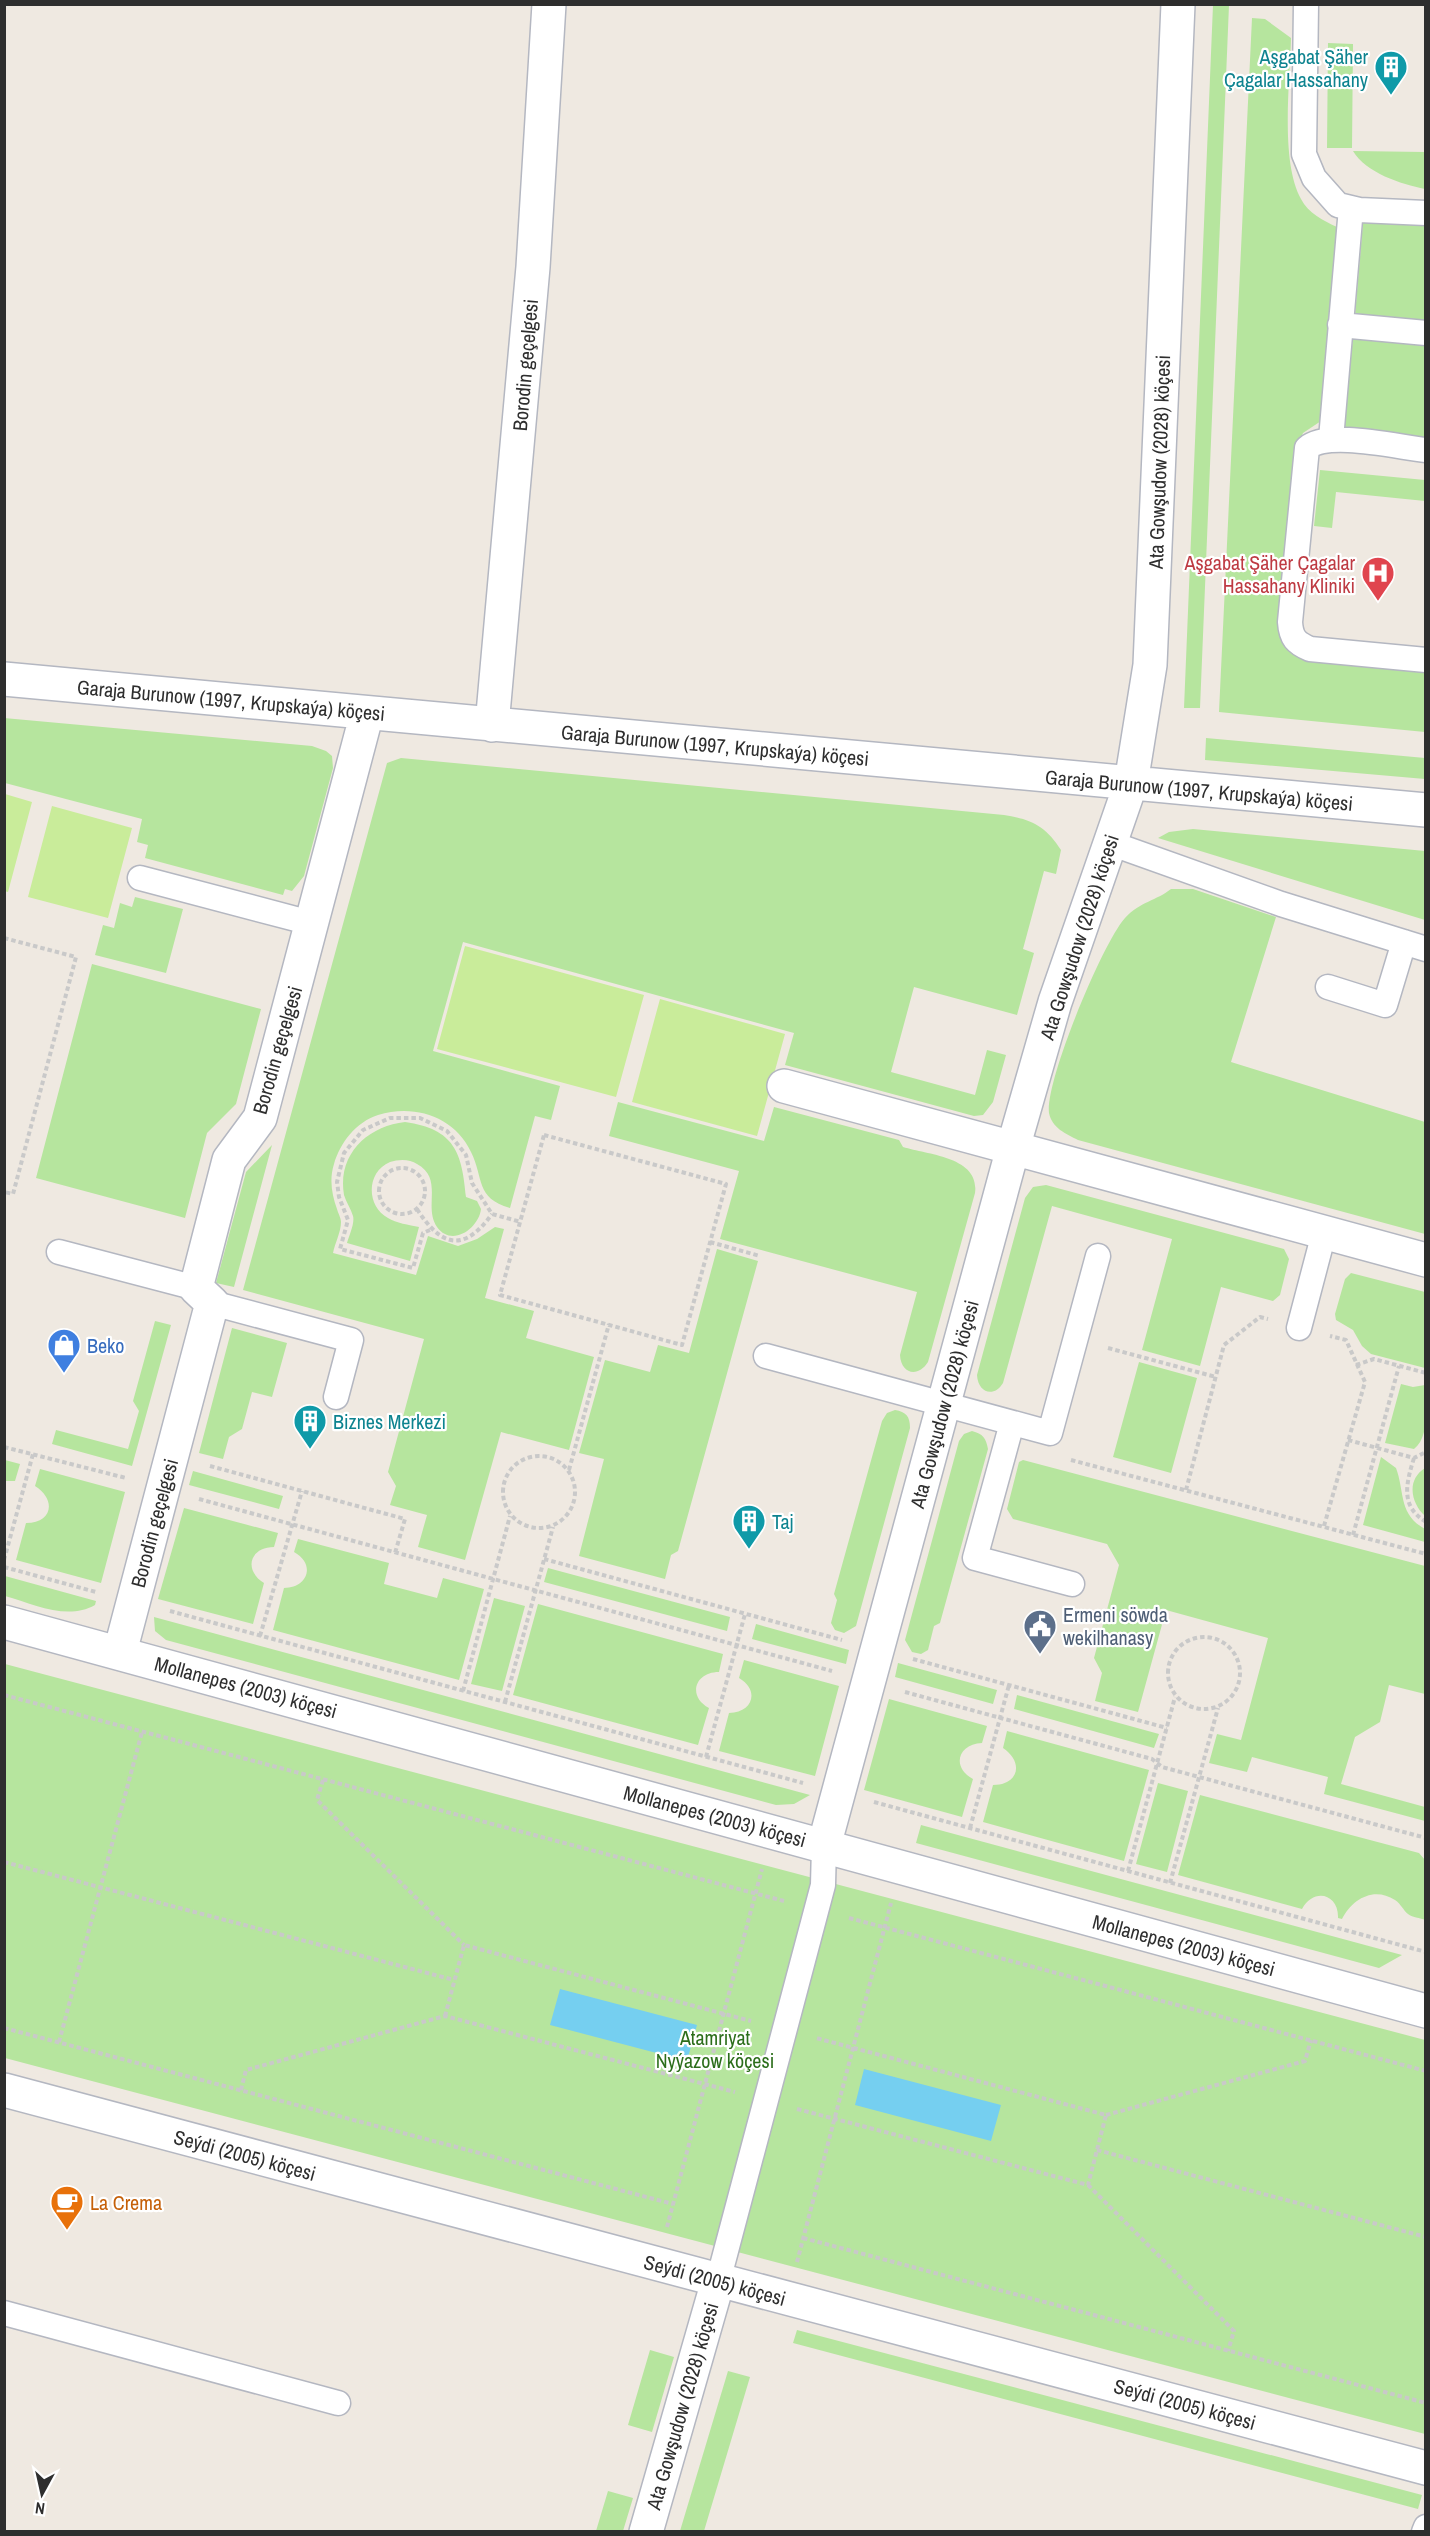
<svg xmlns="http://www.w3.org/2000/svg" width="1430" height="2536" font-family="'Archivo Narrow',sans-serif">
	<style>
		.green { fill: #b6e59e }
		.pitch { fill: #c9ec9a }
		.water { fill: #75cff0 }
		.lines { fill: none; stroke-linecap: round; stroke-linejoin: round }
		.lane-casing { stroke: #b4b7c1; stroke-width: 27 }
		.street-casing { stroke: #b4b7c1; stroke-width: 36 }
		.secondary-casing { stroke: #b4b7c1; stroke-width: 36 }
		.path { stroke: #c9c9c9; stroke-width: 4; stroke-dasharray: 4.5 3; stroke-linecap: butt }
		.lane { stroke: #fff; stroke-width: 24 }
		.street { stroke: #fff; stroke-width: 33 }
		.secondary { stroke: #fff; stroke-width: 33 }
		.labels { text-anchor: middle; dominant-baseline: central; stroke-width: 4.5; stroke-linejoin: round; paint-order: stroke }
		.culture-label { font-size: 20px; fill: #0d838f; stroke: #fff; text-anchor: start }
		.street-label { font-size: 20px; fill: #2e2e2e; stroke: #fff }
		.health-label { font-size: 20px; fill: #be3a42; stroke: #fff; text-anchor: end }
		.shop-label { font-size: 20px; fill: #366cbe; stroke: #fff; text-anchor: start }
		.service-label { font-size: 20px; fill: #4e5e75; stroke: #fff; text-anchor: start }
		.park-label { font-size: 20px; fill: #2c6e1b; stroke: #fff }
		.food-label { font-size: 20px; fill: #c56008; stroke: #fff; text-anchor: start }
	</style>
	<rect width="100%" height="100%" fill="#efe9e1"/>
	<!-- green -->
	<path class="green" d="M1213 5H1229L1200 708H1184Z
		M1252 18 1265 19 1291 38C1290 82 1280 161 1301 199 1308 213 1324 221 1337 227L1338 232 1321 421 1303 433 1297 447 1280 622C1282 640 1284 649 1301 657L1425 670V732L1219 712Z
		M1328 43 1353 44 1352 148H1327Z
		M1353 151 1425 152V189C1401 184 1366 173 1353 151Z
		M1363 222 1425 225V320L1355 315Z
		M1353 338 1425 345V442L1342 432Z
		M1320 470 1425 480V501L1336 492 1332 528 1314 526Z
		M4 718 312 746 326 751 332 756 333 768 304 876 292 891 285 889 283 895 145 858 148 845 137 842 142 819 5 783Z
		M1206 738 1425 758V779L1205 760Z
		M401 758 1004 815C1031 819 1046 826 1061 850L1056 874 1044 871 1023 949 1034 953 1017 1015 914 987 891 1072 975 1095 987 1050 1006 1055 993 1102 983 1115 974 1116 785 1065 794 1033 463 942 433 1051 560 1086 551 1120 535 1116 510 1208C475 1198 484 1178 471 1152 454 1116 414 1104 378 1115 356 1122 340 1143 334 1164 329 1180 332 1195 337 1209 338 1213 341 1218 341 1222 341 1232 335 1243 333 1253L416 1275 428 1236 458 1246 477 1239 495 1227 504 1229 485 1298 534 1311 526 1338 594 1357 569 1450 501 1432 465 1560 418 1547 427 1515 390 1505 396 1486 388 1472 424 1339 243 1290 387 763Z
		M1193 829 1425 851V920L1158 838 1169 832Z
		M1171 889H1193L1276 917 1231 1062 1425 1122V1234L1078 1140C1066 1134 1052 1128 1049 1113 1045 1081 1103 942 1125 918 1141 901 1156 901 1171 889Z
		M135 897 183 909 166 973 95 955 103 925 114 928 120 903 132 907Z
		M92 964 261 1009 236 1104 207 1133 185 1218 36 1178Z
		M618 1102 764 1141 774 1107 899 1140 903 1147C929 1155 980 1157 975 1193L928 1362C918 1378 901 1374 900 1355L917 1292 720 1239 739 1171 609 1136Z
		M405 1122C455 1129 462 1153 466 1197L477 1201 481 1209C479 1228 452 1248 437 1227 423 1207 444 1179 417 1164 410 1159 399 1159 390 1162 366 1172 366 1206 388 1218 396 1223 409 1225 419 1227L410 1261 347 1243C349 1236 355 1223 353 1216 351 1209 346 1202 344 1195 337 1154 368 1126 405 1122Z
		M272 1145 234 1287 216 1283 246 1172Z
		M1046 1185 1284 1249 1289 1259 1280 1295 1273 1301 1221 1287 1200 1366 1142 1350 1172 1239 1052 1206 1003 1383C994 1398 978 1393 977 1375L1025 1198 1033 1187Z
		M717 1249 758 1261 678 1551 671 1555 665 1579 579 1556 604 1459 579 1453 605 1360 650 1372 658 1345 689 1353Z
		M1351 1273 1425 1292V1368L1371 1354 1362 1346 1353 1330 1336 1320 1335 1314 1345 1279Z
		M155 1321 171 1325 132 1466 52 1444 56 1430 128 1449 139 1411 133 1401Z
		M232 1328 287 1343 272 1397 252 1392 242 1429 229 1437 223 1459 199 1453Z
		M1139 1362 1197 1378 1171 1473 1113 1457Z
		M1401 1384 1413 1387 1425 1385C1426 1404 1430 1437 1414 1449L1385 1443Z
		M895 1410C906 1412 910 1416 910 1428L856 1626 844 1633 835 1630 831 1623 837 1600 834 1594 882 1421 887 1413Z
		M972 1431C983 1434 986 1438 988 1449L940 1623 934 1626 928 1650 921 1654 912 1652 905 1640 959 1441 964 1434Z
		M1381 1457 1396 1468C1405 1492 1398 1514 1425 1529V1542L1363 1525Z
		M5 1460 20 1464 15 1481H5Z
		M1023 1460 1425 1566V1694L1389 1685 1380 1722 1355 1737 1341 1784 1425 1807V1821L1324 1794 1328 1777 1252 1757 1247 1772 1209 1763 1217 1734 1241 1740 1268 1638 1166 1610 1138 1712 1095 1701 1102 1673 1094 1658 1119 1565 1107 1544 1013 1519 1007 1509 1019 1462Z
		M1425 1468V1516C1411 1503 1406 1480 1425 1468Z
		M40 1469 125 1492 101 1583 16 1560 26 1523C52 1523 57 1500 35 1486Z
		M193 1471 283 1496 279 1509 189 1485Z
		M184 1508 278 1533 274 1547C250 1547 243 1570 264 1583L253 1624 158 1599Z
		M298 1539 389 1563 384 1584 437 1598 443 1578 484 1589 459 1680 273 1630 284 1588C308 1588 316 1564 294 1552Z
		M548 1568 730 1617 727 1631 544 1582Z
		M5 1576 96 1601 95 1605C67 1621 34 1604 5 1596Z
		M494 1598 525 1606 502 1691 471 1684Z
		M538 1604 723 1654 719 1672C695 1672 687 1696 709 1708L698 1745 513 1695Z
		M154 1617 810 1795 794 1804 776 1805 166 1640 155 1631Z
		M756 1624 849 1650 846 1664 752 1639Z
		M744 1660 839 1686 815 1776 719 1751 729 1713C753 1713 760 1690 739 1678Z
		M898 1663 997 1690 993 1704 895 1677Z
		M5 1664 1425 2040V2434L5 2058Z
		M1017 1695 1159 1734 1154 1748 1014 1709Z
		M889 1699 987 1726 982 1743C958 1744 951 1767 973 1779L962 1817 864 1790Z
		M1007 1731 1149 1770 1124 1861 983 1822 993 1785C1019 1785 1024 1762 1003 1748Z
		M1158 1783 1188 1791 1167 1872 1136 1864Z
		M1200 1795 1419 1853 1425 1860V1920C1421 1918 1411 1917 1408 1914 1403 1910 1401 1904 1395 1900 1374 1886 1352 1899 1342 1919L1338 1918C1339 1894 1314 1887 1302 1909L1178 1875Z
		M921 1825 1402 1955 1379 1968 916 1843Z
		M797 2330 1422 2495 1418 2509 793 2343Z
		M650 2350 674 2357 652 2432 628 2425Z
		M728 2371 750 2377 704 2531H680Z
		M608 2491 633 2498 623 2531H596Z"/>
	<!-- pitch -->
	<path class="pitch" d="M5 794 32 802 8 892 4 891Z
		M52 806 132 828 108 918 28 897Z
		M465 946 644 995 616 1097 437 1049Z
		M660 999 785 1034 757 1136 632 1102Z"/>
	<!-- water -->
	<path class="water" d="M560 1989 697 2025 687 2061 550 2025Z
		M864 2069 1001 2105 991 2141 855 2105Z"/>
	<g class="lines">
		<!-- lane casing -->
		<g class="lane-casing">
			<path id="lane" d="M1306 4 1304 154 1314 178 1338 205 1359 210 1426 213
				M1340 325 1426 333
				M1331 439 1351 208
				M1426 450C1397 447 1328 430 1307 448L1290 622C1291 638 1296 643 1310 649L1426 660
				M1110 843 1281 904 1426 949
				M140 878 311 923
				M1328 987 1385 1005 1404 942
				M59 1252 196 1288
				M212 1303 351 1340 336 1397
				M1299 1328 1324 1233
				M766 1356 1050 1433 1098 1256
				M1012 1423 975 1558 1072 1584
				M718 2281 823 1885 824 1846
				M4 2313 338 2403
				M1424 2532 1426 2527"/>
		</g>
		<!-- street casing -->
		<g class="street-casing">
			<path id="street" d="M4 679 1426 810
				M492 725 533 267 549 4
				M784 1086 1426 1260
				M120 1652 212 1303 196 1288 229 1160 260 1118 367 713
				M824 1846 1013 1148 1055 1002 1131 783 1150 665 1178 4
				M646 2532 718 2281"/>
		</g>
		<!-- secondary casing -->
		<g class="secondary-casing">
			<path id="secondary" d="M4 1622 1426 2011
				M4 2090 1426 2468"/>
		</g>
		<!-- path -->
		<path class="path" d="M4 938 76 957 13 1194 4 1192
			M544 1135 726 1184 682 1345 500 1295Z
			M379 1191a23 23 0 1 1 46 0a23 23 0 1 1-46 0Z
			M417 1209C441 1247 464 1253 492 1214
			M430 1230 423 1233 413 1268 340 1249 348 1220 339 1197 337 1182 344 1153 363 1130 390 1118H420L447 1131 466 1155 472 1183 492 1214 521 1222
			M710 1242 760 1256
			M1108 1348 1216 1377
			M1356 1365 1374 1359 1426 1373
			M1348 1440 1414 1458 1426 1452
			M4 1447 126 1478
			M503 1492a36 36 0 1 1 72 0a36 36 0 1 1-72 0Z
			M1414 1458C1406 1484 1400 1506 1426 1522
			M1071 1460 1426 1554
			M210 1466 405 1519 395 1553
			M569 1470 609 1324
			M1186 1490 1224 1345 1260 1317 1268 1319
			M199 1499 832 1671
			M1324 1526 1365 1382 1346 1340 1330 1336
			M1353 1535 1399 1366
			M544 1559 842 1640
			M4 1560 33 1454
			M4 1567 96 1592
			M170 1611 803 1783
			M260 1636 302 1491
			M1168 1673a36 36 0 1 1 72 0a36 36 0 1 1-72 0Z
			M913 1659 1167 1728
			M463 1691 510 1516
			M905 1692 1152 1759 1162 1767 1426 1838
			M4 1695 784 1901
			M505 1702 553 1527
			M706 1757 745 1614
			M323 1780 317 1800 464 1945
			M874 1802 1426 1952
			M970 1828 1009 1685
			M4 1862 454 1980
			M1128 1871 1175 1697
			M1170 1883 1218 1708
			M849 1918 1426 2071
			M445 2016 464 1945 751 2021
			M4 2028 673 2204
			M59 2042 142 1732
			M241 2090 246 2070 445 2016 735 2092
			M797 2109 1088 2185 1106 2115 816 2038
			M1106 2115 1305 2061 1311 2040
			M1097 2150 1426 2237
			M1088 2185 1234 2331 1228 2351
			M667 2227 762 1869
			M803 2238 1426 2403
			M797 2262 891 1903"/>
		<!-- lane -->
		<use href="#lane" class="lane"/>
		<!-- street -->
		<use href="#street" class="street"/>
		<!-- secondary -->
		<use href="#secondary" class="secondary"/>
	</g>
	<!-- icons -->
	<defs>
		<g id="building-pin" transform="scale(1.725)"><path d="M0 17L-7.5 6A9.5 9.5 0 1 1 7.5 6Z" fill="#0f9aa8" stroke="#fff"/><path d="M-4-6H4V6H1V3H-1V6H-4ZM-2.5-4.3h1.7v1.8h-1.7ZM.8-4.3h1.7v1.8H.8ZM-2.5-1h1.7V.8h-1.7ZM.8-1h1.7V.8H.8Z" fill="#fff"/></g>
		<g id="hospital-pin" transform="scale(1.725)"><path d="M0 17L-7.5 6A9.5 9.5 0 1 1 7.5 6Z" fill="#e0444e" stroke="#fff"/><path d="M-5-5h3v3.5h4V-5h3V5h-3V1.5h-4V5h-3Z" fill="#fff"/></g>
		<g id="shop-pin" transform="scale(1.725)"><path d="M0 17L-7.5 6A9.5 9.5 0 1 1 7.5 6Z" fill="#3f7fe0" stroke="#fff"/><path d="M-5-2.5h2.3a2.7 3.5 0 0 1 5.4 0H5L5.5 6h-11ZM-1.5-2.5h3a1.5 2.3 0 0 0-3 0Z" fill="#fff"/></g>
		<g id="civic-pin" transform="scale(1.725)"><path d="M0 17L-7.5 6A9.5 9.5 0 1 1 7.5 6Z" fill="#5c6f8a" stroke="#fff"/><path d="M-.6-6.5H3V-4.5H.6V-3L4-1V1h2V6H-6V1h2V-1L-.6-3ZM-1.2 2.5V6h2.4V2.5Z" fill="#fff"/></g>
		<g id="cafe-pin" transform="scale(1.725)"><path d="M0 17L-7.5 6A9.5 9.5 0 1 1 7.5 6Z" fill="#e8710a" stroke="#fff"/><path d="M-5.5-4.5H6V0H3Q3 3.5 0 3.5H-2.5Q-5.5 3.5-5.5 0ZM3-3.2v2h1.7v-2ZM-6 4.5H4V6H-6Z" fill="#fff"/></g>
	</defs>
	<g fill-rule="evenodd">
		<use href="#building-pin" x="1391" y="67"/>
		<use href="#hospital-pin" x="1378" y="573"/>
		<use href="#shop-pin" x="64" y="1345"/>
		<use href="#building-pin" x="310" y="1421"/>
		<use href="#building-pin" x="749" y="1521"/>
		<use href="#civic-pin" x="1040" y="1626"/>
		<use href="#cafe-pin" x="67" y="2202"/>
	</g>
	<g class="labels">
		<!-- culture labels -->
		<g class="culture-label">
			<text x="1368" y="56" text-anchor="end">Aşgabat Şäher<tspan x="1368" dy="23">Çagalar Hassahany</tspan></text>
			<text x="333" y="1421">Biznes Merkezi</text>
			<text x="772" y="1521">Taj</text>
		</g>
		<!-- street labels -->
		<g class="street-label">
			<text transform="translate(525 365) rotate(-85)">Borodin geçelgesi</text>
			<text transform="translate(1159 462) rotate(-88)">Ata Gowşudow (2028) köçesi</text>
			<text transform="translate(231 700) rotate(5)">Garaja Burunow (1997, Krupskaýa) köçesi</text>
			<text transform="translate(715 745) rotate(5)">Garaja Burunow (1997, Krupskaýa) köçesi</text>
			<text transform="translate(1199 790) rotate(5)">Garaja Burunow (1997, Krupskaýa) köçesi</text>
			<text transform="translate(1079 937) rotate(-72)">Ata Gowşudow (2028) köçesi</text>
			<text transform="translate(277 1050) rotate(-74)">Borodin geçelgesi</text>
			<text transform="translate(944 1404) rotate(-75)">Ata Gowşudow (2028) köçesi</text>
			<text transform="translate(154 1523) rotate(-75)">Borodin geçelgesi</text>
			<text transform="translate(246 1687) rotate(15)">Mollanepes (2003) köçesi</text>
			<text transform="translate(715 1816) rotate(15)">Mollanepes (2003) köçesi</text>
			<text transform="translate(1184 1945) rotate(15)">Mollanepes (2003) köçesi</text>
			<text transform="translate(245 2155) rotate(15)">Seýdi (2005) köçesi</text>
			<text transform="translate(715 2280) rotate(15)">Seýdi (2005) köçesi</text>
			<text transform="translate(1185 2404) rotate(15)">Seýdi (2005) köçesi</text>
			<text transform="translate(682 2406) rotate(-74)">Ata Gowşudow (2028) köçesi</text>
		</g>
		<!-- health labels -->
		<g class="health-label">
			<text x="1355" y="562">Aşgabat Şäher Çagalar<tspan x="1355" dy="23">Hassahany Kliniki</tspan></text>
		</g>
		<!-- shop labels -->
		<g class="shop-label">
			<text x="87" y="1345">Beko</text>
		</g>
		<!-- service labels -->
		<g class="service-label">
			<text x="1063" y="1614">Ermeni söwda<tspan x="1063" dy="23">wekilhanasy</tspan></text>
		</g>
		<!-- park labels -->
		<g class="park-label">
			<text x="715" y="2037">Atamriyat<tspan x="715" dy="23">Nyýazow köçesi</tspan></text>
		</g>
		<!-- food labels -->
		<g class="food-label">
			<text x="90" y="2202">La Crema</text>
		</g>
	</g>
	<!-- border -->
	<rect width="1430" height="2536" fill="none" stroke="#2e2e2e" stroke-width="12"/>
	<!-- north arrow -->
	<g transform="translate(42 2494) rotate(188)" stroke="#ffffff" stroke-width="4.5" paint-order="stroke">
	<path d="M0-4.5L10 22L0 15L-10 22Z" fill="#2e2e2e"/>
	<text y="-9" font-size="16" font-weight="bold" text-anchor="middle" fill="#2e2e2e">N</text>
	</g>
</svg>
